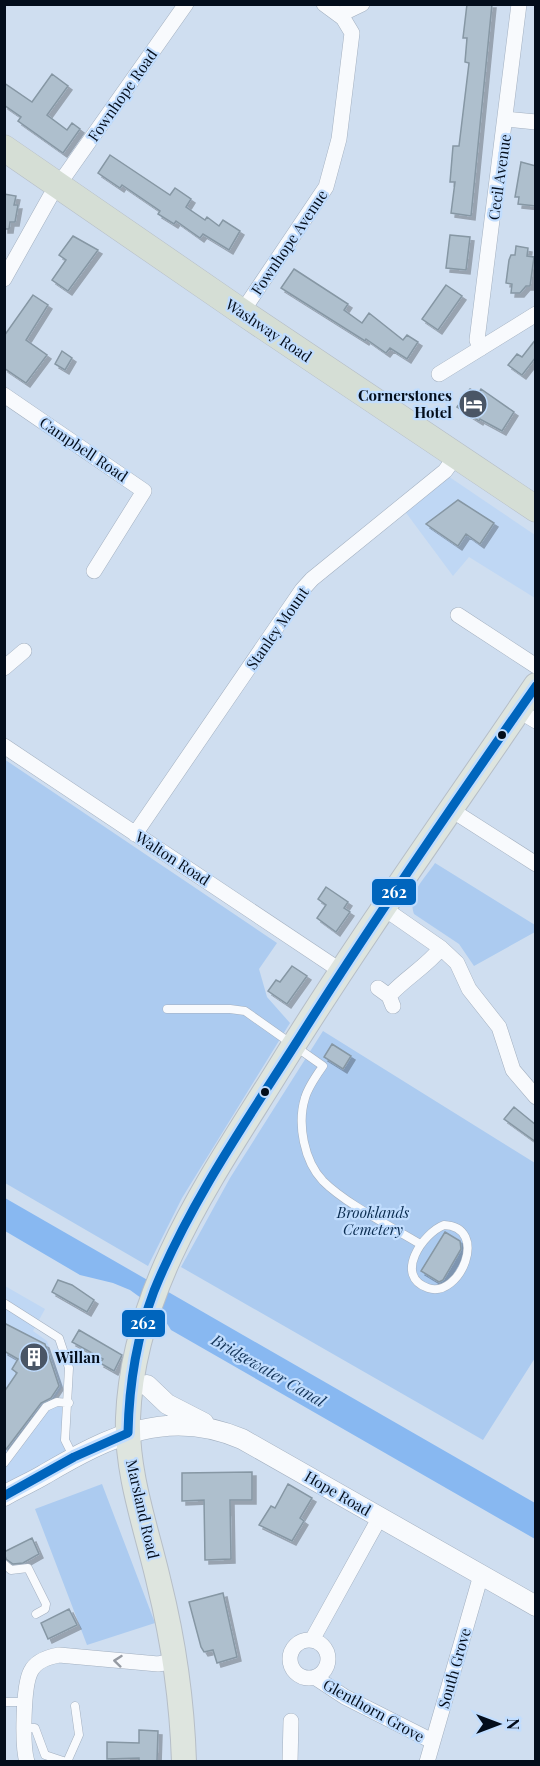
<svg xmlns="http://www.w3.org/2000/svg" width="540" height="1766" font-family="'Playfair Display',serif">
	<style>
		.built { fill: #bfd7f4 }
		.green { fill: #accbf0 }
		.water { fill: #88b8f1 }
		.building { fill: #aebfcd; stroke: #8697a4; stroke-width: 1.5; filter: url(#shadow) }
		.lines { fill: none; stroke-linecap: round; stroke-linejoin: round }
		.service-casing { stroke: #a3b0c0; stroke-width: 9 }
		.minor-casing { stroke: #a3b0c0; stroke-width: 16 }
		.tertiary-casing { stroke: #a3b0c0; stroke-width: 21 }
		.primary-casing { stroke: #b6bec7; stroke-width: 26 }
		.trunk-casing { stroke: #b6bec7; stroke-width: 27 }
		.service { stroke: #f8fafd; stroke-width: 8 }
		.minor { stroke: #f8fafd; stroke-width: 15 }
		.tertiary { stroke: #f8fafd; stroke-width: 20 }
		.primary { stroke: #dee5df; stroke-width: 24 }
		.trunk { stroke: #d5ded5; stroke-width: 26 }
		.bus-1-casing { stroke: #c1ddfe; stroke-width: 14 }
		.bus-1 { stroke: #0065bd; stroke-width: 9 }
		.oneway { stroke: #969ba3 }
		.bus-dot { fill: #030d1b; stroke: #c1ddfe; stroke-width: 2 }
		.labels { text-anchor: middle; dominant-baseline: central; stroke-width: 4.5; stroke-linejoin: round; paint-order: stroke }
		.street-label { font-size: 15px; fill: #030d1b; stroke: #c1ddfe }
		.poi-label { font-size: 15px; font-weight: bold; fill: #030d1b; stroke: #c1ddfe; text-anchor: end }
		.park-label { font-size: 15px; font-style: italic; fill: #092b4f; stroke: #c1ddfe }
		.water-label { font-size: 16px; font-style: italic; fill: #15365b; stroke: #c1ddfe }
		.line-badge { stroke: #c1ddfe; stroke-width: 2 }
		.badge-label { font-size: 16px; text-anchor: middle; font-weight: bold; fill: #fff }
	</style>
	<defs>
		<filter id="shadow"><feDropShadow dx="4" dy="4" stdDeviation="0" flood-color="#0004"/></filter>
	</defs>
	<rect width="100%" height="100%" fill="#cfdef0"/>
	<!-- built -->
	<path class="built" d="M442 472 535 535V598L469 557 453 576 404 510Z
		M5 1286 45 1309 33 1331 47 1341 63 1386 55 1398 67 1407 71 1450 5 1489Z"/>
	<!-- green -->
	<path class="green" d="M4 759 277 943 259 969 267 997 290 1023 182 1198 148 1266 5 1183Z
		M435 863 535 925V932L474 966 459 944 414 914C407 894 425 878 435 863Z
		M323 1031 535 1163V1358L483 1440 181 1267 230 1178Z
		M102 1484 155 1623 87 1645 35 1509Z"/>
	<!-- water -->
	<path class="water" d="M5 1198 535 1503V1539L171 1330 159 1311 130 1290 113 1283 80 1275 5 1231Z"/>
	<!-- building -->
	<path class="building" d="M467 4H492L471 216 451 213 455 182H450L453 146H459L469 63 465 62 467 38H463Z
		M52 74 68 86 47 115 67 130 72 123 80 129 63 153 18 121 21 117 4 105V83L32 102Z
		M110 155 170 195 175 188 191 199 186 207 205 220 207 217 219 226 223 220 240 231 229 250 203 234 200 238 176 221 174 224 158 214 160 211 122 185 120 188 98 173Z
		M521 162 536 166V206L518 204 519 197H515Z
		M4 194 16 196 14 205H18L15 222H10L9 229H4Z
		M450 235 470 237 466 270 446 268Z
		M73 236 98 250 68 291 52 280 66 260 59 255Z
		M516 246 528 248 527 256 534 257 530 286H526L520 293H511L512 284 506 283 509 260 511 255H515Z
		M294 269 348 304 344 310 362 323 369 313 403 340 407 335 418 342 407 359 390 348 386 353 366 339 365 341 281 288Z
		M446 285 462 296 438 330 422 319Z
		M33 295 48 305 26 340 47 355 26 383 4 368V336Z
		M536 339V357L522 375 508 365 517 354 522 357Z
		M62 351 72 358 65 370 55 364Z
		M470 389 478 394 481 389 514 412 502 431 480 419 479 421 457 407Z
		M458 500 494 523 480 544 466 534 458 546 426 524Z
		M326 887 348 902 344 908 350 912 336 932 317 918 326 905 318 899Z
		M292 966 307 976 287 1004 268 991 276 980 280 982Z
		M332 1044 351 1056 343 1069 324 1057Z
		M514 1107 536 1125V1142L504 1119Z
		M445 1232 460 1241 461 1249 443 1280 439 1282 421 1271Z
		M58 1280 72 1285 94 1300 87 1312 52 1292Z
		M4 1323 45 1344 59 1386 51 1398 41 1403 4 1452V1392L17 1373 12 1369 18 1359 4 1351Z
		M79 1330 122 1355 114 1371 100 1363 103 1359 72 1342Z
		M252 1472V1500H230L231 1559 205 1560 204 1500 182 1501V1473Z
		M288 1484 312 1498 300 1518 304 1521 292 1541 259 1525 271 1506 275 1508Z
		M32 1538 39 1554 23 1563 13 1564 6 1559 4 1552Z
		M223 1593 237 1657 217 1663 213 1650 204 1652 201 1647 189 1602Z
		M69 1609 77 1625 48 1639 41 1623Z
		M139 1730 158 1731 157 1761H139V1758L107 1759V1742L139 1743Z"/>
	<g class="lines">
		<!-- service casing -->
		<g class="service-casing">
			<path id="service" d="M167 1009H230L245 1011 323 1066C316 1076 308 1087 305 1098 297 1124 304 1161 323 1181 346 1204 392 1227 420 1244
				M444 1225C490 1227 460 1299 428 1288 393 1276 423 1233 444 1225Z
				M4 1303 59 1338 69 1368 65 1440 73 1456
				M4 1463 46 1407 57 1402 69 1403
				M4 1564 11 1570 28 1568 46 1604 45 1609 36 1614
				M4 1702H26
				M26 1728H35L45 1755 66 1762
				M67 1762 79 1735 75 1706"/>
		</g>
		<!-- minor casing -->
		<g class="minor-casing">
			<path id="minor" d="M339 15 362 4
				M506 119 536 122
				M4 279 50 197 186 4
				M242 312 326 187 339 139 352 33 343 18 324 4
				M480 349 477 340 519 4
				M439 374 536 314
				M4 395 144 491 94 571
				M458 615 536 666
				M4 668 24 651
				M518 710 536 721
				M4 746 341 971
				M450 809 536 864
				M135 834 302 590 312 579 445 471 456 456
				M382 907 441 948 457 963 469 989 499 1027 513 1070 536 1097
				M378 988 389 996 393 1006
				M389 996C405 978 426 967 441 948
				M290 1659a19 19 0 1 1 38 0a19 19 0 1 1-38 0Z
				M312 1640 380 1517
				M316 1678 345 1697 432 1741
				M27 1762C22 1746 23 1685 31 1671 36 1661 48 1657 59 1655L158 1664 176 1661
				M290 1762 291 1721
				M427 1762 481 1575"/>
		</g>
		<!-- tertiary casing -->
		<g class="tertiary-casing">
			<path id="tertiary" d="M147 1385 167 1404 204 1423
				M4 1496C17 1488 32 1482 45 1474 110 1436 168 1407 242 1439L536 1606"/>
		</g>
		<!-- primary casing -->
		<g class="primary-casing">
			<path id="primary" d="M184 1762C182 1700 174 1643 159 1583 147 1530 126 1474 128 1418 133 1289 209 1181 275 1075 357 942 448 815 536 685"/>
		</g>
		<!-- trunk casing -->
		<g class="trunk-casing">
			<path id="trunk" d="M4 148 242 312 536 509"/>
		</g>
		<!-- service -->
		<use href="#service" class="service"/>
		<!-- minor -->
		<use href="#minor" class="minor"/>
		<!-- tertiary -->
		<use href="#tertiary" class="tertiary"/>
		<!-- primary -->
		<use href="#primary" class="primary"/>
		<!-- trunk -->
		<use href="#trunk" class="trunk"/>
		<!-- bus-1 casing -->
		<g class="bus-1-casing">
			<path id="bus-1" d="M4 1496 74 1457 128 1433C129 1385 137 1336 154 1291 190 1202 247 1120 298 1040 374 919 454 803 536 686"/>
		</g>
		<!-- bus-1 -->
		<use href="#bus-1" class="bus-1"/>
	</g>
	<!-- one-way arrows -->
	<defs><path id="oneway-chevron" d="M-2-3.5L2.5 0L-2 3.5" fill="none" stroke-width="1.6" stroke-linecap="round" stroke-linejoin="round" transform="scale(1.5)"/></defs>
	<use class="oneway" href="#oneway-chevron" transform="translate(118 1661) rotate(-174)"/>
	<!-- icons -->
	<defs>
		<g id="hotel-disc" transform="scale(1.5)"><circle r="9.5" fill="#4a5666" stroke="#c1ddfe"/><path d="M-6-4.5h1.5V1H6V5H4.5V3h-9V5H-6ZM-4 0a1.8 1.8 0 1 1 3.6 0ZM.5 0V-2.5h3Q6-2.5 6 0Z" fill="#fff"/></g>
		<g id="building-disc" transform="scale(1.5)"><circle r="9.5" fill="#4a5666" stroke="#c1ddfe"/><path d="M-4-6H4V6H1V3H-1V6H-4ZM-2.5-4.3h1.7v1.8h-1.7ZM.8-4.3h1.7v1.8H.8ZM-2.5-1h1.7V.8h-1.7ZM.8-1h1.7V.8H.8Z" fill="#fff"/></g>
	</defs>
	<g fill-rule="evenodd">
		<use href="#hotel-disc" x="473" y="404"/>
		<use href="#building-disc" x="34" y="1357"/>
	</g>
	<!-- markers -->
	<g class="bus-dot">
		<circle cx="502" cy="735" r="5"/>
		<circle cx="265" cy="1092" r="5"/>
	</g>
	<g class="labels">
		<!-- street labels -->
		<g class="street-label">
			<text transform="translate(122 95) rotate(-55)">Fownhope Road</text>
			<text transform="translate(499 177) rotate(-82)">Cecil Avenue</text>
			<text transform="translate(289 242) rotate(-56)">Fownhope Avenue</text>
			<text transform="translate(269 330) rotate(34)">Washway Road</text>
			<text transform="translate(84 449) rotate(34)">Campbell Road</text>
			<text transform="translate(277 628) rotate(-55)">Stanley Mount</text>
			<text transform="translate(173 858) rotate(33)">Walton Road</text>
			<text transform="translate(338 1493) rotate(30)">Hope Road</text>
			<text transform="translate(143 1509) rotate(77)">Marsland Road</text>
			<text transform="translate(454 1668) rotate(-74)">South Grove</text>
			<text transform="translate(374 1710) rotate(29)">Glenthorn Grove</text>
		</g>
		<!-- poi labels -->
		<g class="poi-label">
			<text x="452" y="395">Cornerstones<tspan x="452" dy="17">Hotel</tspan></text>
			<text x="55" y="1357" text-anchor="start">Willan</text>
		</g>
		<!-- park labels -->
		<g class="park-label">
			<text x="373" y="1212">Brooklands<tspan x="373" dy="17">Cemetery</tspan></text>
		</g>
		<!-- water labels -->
		<g class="water-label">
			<text transform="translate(269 1370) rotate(30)">Bridgewater Canal</text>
		</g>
	</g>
	<g class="line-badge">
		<rect x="371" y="878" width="46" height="28" rx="6" fill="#0065bd"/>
		<rect x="121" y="1309" width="45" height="29" rx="6" fill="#0065bd"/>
	</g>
	<g class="badge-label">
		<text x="394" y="898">262</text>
		<text x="143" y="1329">262</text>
	</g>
	<!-- border -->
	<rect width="540" height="1766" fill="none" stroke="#030d1b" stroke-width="12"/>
	<!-- north arrow -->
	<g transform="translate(498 1724) rotate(90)" stroke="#c1ddfe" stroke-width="4.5" paint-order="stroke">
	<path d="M0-4.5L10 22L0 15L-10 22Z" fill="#030d1b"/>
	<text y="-9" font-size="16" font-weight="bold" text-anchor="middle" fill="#030d1b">N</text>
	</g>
</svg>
